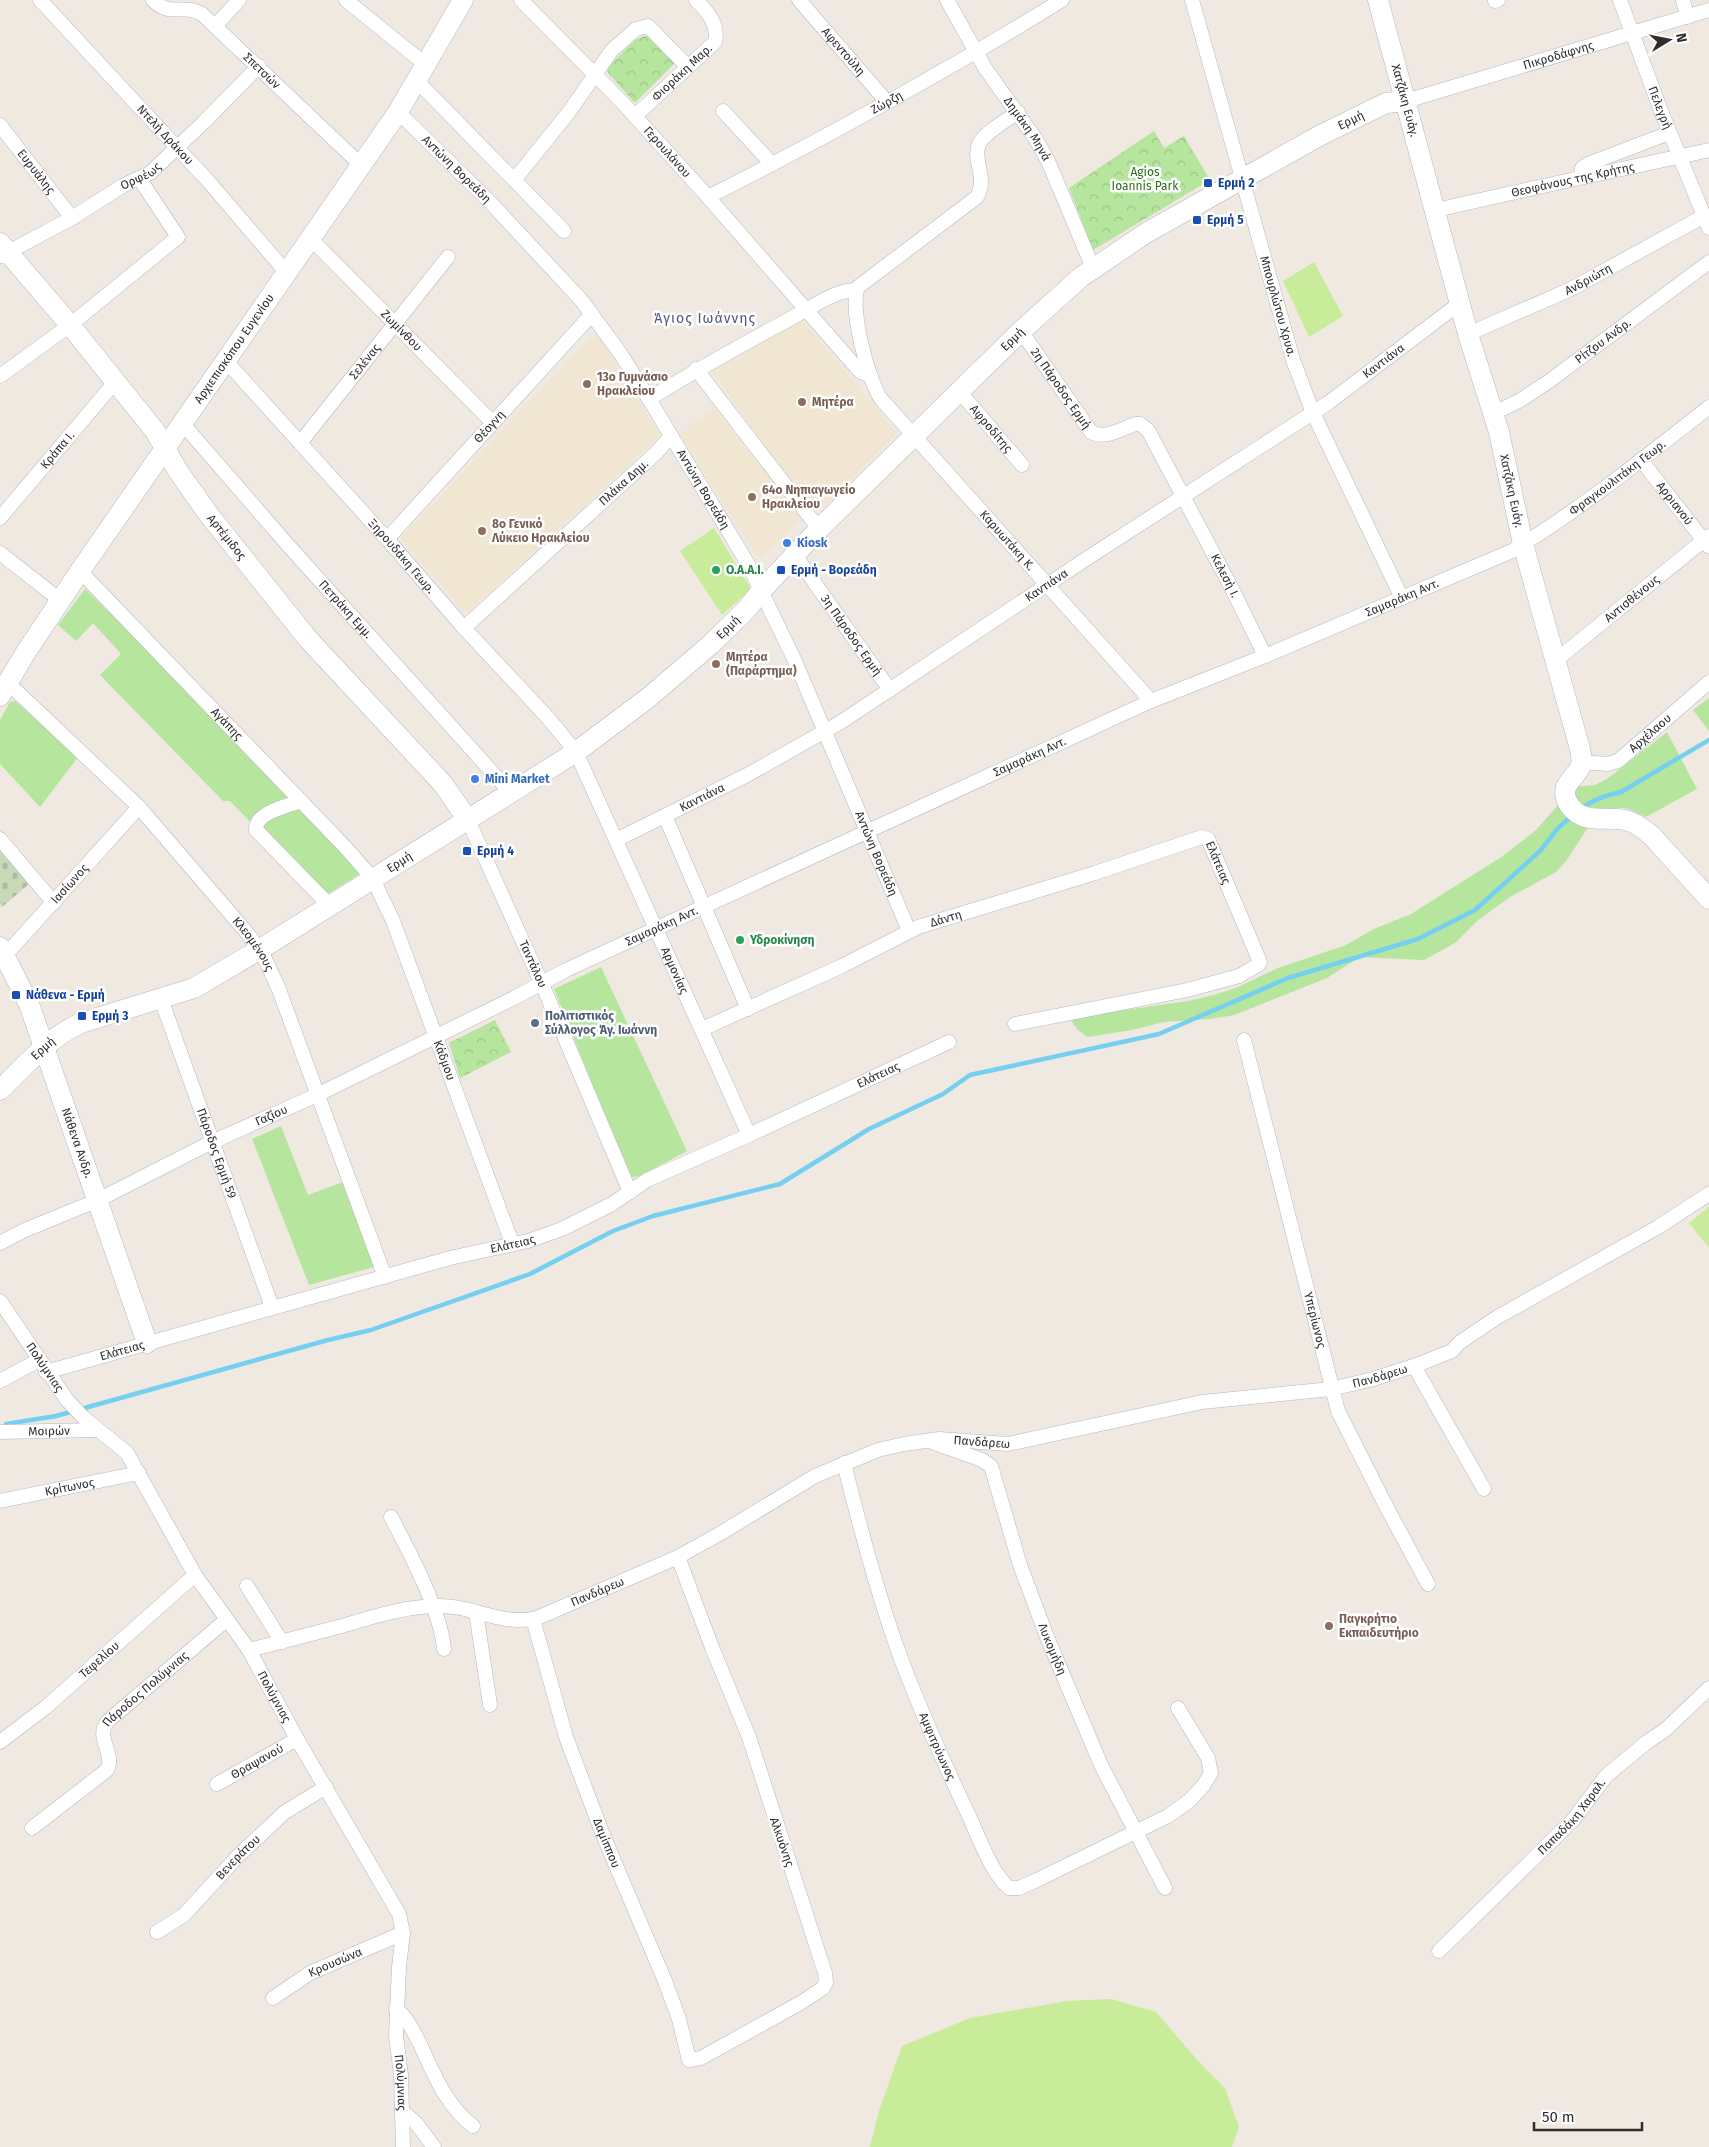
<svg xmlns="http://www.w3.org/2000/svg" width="1709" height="2147" font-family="'Fira Sans',sans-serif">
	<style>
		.education { fill: #f0e6d1 }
		.grass { fill: #b6e59e }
		.forest { fill: url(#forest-crowns) }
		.cemetery { fill: url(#cemetery-stones) }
		.pitch { fill: #c9ec9a }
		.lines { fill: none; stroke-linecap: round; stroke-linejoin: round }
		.stream { stroke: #75cff0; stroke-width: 4.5 }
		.street-casing { stroke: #b4b7c1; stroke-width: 15 }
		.secondary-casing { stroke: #b4b7c1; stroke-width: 21 }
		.street { stroke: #fff; stroke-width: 14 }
		.secondary { stroke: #fff; stroke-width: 20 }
		.transit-dot { fill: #1a4fb4; stroke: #fff; stroke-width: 2 }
		.education-dot { fill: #8d6e63; stroke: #fff; stroke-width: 2 }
		.shop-dot { fill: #3f7fe0; stroke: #fff; stroke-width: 2 }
		.leisure-dot { fill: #2e9e5b; stroke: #fff; stroke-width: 2 }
		.service-dot { fill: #5c6f8a; stroke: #fff; stroke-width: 2 }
		.labels { text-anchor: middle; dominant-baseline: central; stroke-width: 5; stroke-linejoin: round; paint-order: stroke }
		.street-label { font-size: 12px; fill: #2e2e2e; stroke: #fff }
		.park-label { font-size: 12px; fill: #2c6e1b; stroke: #fff }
		.transit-label { font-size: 12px; font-weight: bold; fill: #164399; stroke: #fff; text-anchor: start }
		.education-label { font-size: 12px; font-weight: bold; fill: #785e54; stroke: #fff; text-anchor: start }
		.shop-label { font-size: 12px; font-weight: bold; fill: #366cbe; stroke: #fff; text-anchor: start }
		.leisure-label { font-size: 12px; font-weight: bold; fill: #27864d; stroke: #fff; text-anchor: start }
		.service-label { font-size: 12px; font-weight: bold; fill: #4e5e75; stroke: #fff; text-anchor: start }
		.neighbourhood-label { font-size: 14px; letter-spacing: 1px; fill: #4d5680; stroke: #fff }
	</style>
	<defs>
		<pattern id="forest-crowns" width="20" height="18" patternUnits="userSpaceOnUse" patternTransform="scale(1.25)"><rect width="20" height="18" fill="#b6e59e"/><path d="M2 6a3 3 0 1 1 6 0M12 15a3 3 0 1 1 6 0" fill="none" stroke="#9dc588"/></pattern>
		<pattern id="cemetery-stones" width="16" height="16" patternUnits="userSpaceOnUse" patternTransform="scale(1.25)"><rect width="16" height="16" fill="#c8d9b8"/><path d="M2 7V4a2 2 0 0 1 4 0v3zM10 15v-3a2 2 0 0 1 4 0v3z" fill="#acbb9e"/></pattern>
	</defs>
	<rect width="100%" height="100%" fill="#efe9e1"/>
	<!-- education -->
	<path class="education" d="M802 320 897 434 818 511 772 457 711 370Z
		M596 332 660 436 466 614 401 538Z
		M714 408 802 518 759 559 680 435Z"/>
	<!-- grass -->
	<path class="grass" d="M85 589 140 642 361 873 323 897 230 801H223L100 675 121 654 93 623 76 641 58 625Z
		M1709 698V731L1693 710Z
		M15 701 78 757 40 807 0 764V720L10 702Z
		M1667 732 1697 789 1646 817C1638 813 1632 809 1623 808 1605 807 1599 815 1578 809L1572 787 1595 785 1607 779Z
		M1558 805 1591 823 1566 861 1556 872 1510 897 1477 921 1455 943 1424 960 1360 957 1327 978 1234 1015 1211 1019 1164 1022 1132 1030 1088 1037 1078 1030 1069 1018 1188 1001 1214 995 1238 987 1278 968 1346 945 1374 929 1411 914 1503 856 1536 830Z
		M601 967 687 1151 640 1176 632 1177 629 1175 554 989Z
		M281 1126 308 1195 343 1182 374 1267 309 1285 252 1139Z"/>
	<!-- forest -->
	<path class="forest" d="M644 36H651L676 62 635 103 608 73 607 68 635 40Z
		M1154 131 1164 148 1184 136 1210 180 1093 250 1069 188Z
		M495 1020 511 1052 460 1078 449 1043Z"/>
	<!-- cemetery -->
	<path class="cemetery" d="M0 851 29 884 2 907 0 904Z"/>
	<!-- pitch -->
	<path class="pitch" d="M1314 262 1343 316 1309 337 1283 281Z
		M714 528 751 589 722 615 680 551Z
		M1709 1207V1248L1689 1223Z
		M1111 1999 1156 2012 1199 2062 1225 2088 1239 2127 1232 2147H870L879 2111 902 2046 970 2018 1067 2001Z"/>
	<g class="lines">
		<!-- stream -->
		<path class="stream" d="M1582 808C1594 799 1606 795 1621 792L1709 740
			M6 1424 56 1416 328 1340 371 1330 530 1274 613 1231 653 1216 780 1184 869 1129 943 1094 970 1075 1159 1034 1288 978 1418 939 1475 910 1540 851 1559 827 1572 816"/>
		<!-- street casing -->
		<g class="street-casing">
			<g id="street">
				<path id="s1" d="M40 0 209 182 286 272"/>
				<path id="s2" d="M153 0C170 18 184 3 202 14L361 165"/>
				<path d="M346 0 426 65"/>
				<path id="s3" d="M521 0 622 102 708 197 856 367 861 372 871 376"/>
				<path id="s4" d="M799 0 887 102"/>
				<path id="s5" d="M947 0 985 68 1035 138 1048 161 1093 268"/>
				<path id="s6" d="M1192 0 1293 360 1313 413 1402 598"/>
				<path id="s7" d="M1620 0 1661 111 1709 228"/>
				<path d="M1683 0 1687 17"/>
				<path d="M1495 1 1498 0"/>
				<path d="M215 26 239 0"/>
				<path d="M417 81 564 231"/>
				<path id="s8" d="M1406 101 1709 10"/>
				<path d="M723 111 772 164"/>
				<path id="s9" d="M398 112 489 201 582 301 620 353 649 399 748 564 795 661 909 931"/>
				<path id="s10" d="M1018 112C1008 119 983 134 979 144 972 160 988 178 977 197L858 287C849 308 868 380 881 399L1151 701"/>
				<path id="s11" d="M635 116 715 42C719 25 708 12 696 0"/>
				<path id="s12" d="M0 125 72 218"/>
				<path d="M1581 176 1582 168 1588 164 1669 133"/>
				<path d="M515 179 569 112 612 50 636 29 648 26 688 67"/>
				<path id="s13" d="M708 197C829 136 947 71 1062 0"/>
				<path id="s14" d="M1436 210C1527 189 1618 170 1709 150"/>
				<path id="s15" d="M310 238 492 422"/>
				<path id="s16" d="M1 256 72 218 124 185 150 173 203 123 259 66"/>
				<path id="s17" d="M1021 331 1091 432C1106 440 1122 428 1136 424H1140L1148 430 1231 587 1265 656"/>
				<path id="s18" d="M1468 334 1571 289 1704 216"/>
				<path id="s19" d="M225 360 387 539 464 628 549 719 576 752 749 1135"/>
				<path d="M696 369 819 529"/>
				<path d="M0 376 70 325 178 237 139 178"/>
				<path id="s20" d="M960 392 1022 465"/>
				<path d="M649 399C697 369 747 342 797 315 814 306 837 289 857 290"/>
				<path id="s21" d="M1494 413 1519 401 1548 382 1709 262"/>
				<path id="s22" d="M182 423 287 544 511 793"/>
				<path id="s23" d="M300 443 448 257"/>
				<path id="s24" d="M1641 460 1708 546"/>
				<path id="s25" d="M0 518 115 382"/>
				<path id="s26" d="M387 539 592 314"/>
				<path d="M0 553 60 600"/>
				<path id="s27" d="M795 555 890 690"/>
				<path id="s28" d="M80 571 347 849 373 879 393 921 512 1243"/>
				<path id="s29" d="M464 628 656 453 671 436"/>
				<path id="s30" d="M1555 661 1709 536"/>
				<path id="s31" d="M8 683 139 807 248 934 264 957 278 987 385 1277"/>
				<path id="s32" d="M1583 762 1607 764 1618 761 1709 682"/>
				<path d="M301 801C288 806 255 812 256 830L330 906"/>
				<path d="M665 816 748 1009"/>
				<path id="s33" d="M468 820 542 984 630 1192"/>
				<path d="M0 839 54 903"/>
				<path id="s34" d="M616 840 749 774 841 722 1086 559 1328 403 1460 303"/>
				<path id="s35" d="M0 961 139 807"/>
				<path id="s36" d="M161 999 272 1307"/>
				<path id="s37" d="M702 1029 842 966 918 927 1095 873 1202 837 1208 839 1260 962 1258 965 1239 976 1187 990 1015 1024"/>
				<path id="s38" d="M1244 1040 1338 1411 1387 1508 1428 1584"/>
				<path id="s39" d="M0 1243 25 1230 96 1201 212 1142 317 1095 514 998 566 970 1151 701 1265 656 1512 551C1581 509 1645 457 1709 407"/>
				<path id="s40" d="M0 1301 67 1400 84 1418 127 1453 195 1575 249 1650 297 1739 399 1914 403 1933 399 1967 396 2036 401 2075 403 2147"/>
				<path d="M1414 1366 1484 1489"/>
				<path id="s41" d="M46 1372 450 1258 528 1241 562 1229 612 1204 647 1180 749 1135 949 1042"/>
				<path d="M0 1381 39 1360"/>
				<path id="s42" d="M0 1432 98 1430"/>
				<path id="s43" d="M934 1443 982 1460 991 1466 1020 1565 1047 1637 1101 1765 1165 1888"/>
				<path id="s44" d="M844 1463C860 1528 877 1593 900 1656 920 1710 944 1763 969 1816 980 1839 990 1871 1009 1888H1019L1037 1880 1168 1816 1189 1801 1203 1786 1211 1773 1208 1758 1178 1708"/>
				<path id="s45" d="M0 1501 139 1473"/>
				<path d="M391 1517C409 1551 441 1611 444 1649"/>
				<path d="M247 1586 282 1642"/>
				<path d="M476 1612 490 1705"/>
				<path id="s46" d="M533 1619 566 1737 603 1835 665 1981 679 2019 689 2060 701 2058 802 2002 823 1988 826 1982 825 1973 749 1737 713 1650 678 1557"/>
				<path id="s47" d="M249 1650C280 1642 311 1634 342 1626 372 1617 403 1607 435 1606 471 1604 501 1627 537 1618L678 1557 721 1533 815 1476 878 1450 904 1444 939 1439 1008 1444 1202 1402 1331 1389 1373 1379 1414 1366 1452 1351 1459 1343 1496 1318 1658 1227 1709 1194"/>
				<path id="s48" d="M0 1742 46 1707 195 1575"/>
				<path id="s49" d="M217 1784 297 1739"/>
				<path id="s50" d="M32 1828 107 1770C116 1753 94 1738 108 1721L226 1620"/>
				<path id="s51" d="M157 1932 184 1915 238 1856 285 1812 326 1787"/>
				<path id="s52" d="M1439 1951 1573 1820 1606 1776 1647 1742 1665 1730 1709 1688"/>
				<path id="s53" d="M273 1998 310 1973 403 1933"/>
				<path d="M396 2009C408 2018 413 2031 420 2044 434 2074 446 2106 473 2126"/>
				<path d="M402 2111 416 2123 434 2147"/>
			</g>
		</g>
		<!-- secondary casing -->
		<g class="secondary-casing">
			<g id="secondary">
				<path id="s54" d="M1378 0 1468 334 1499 432 1523 544 1580 749C1585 773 1576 769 1566 787 1564 794 1565 799 1570 806 1584 825 1605 816 1625 820 1635 822 1644 829 1652 836L1709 899"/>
				<path id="s55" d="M0 243 70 325 155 431 178 471 209 515 308 639 443 784 468 820"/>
				<path id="s56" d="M0 696 26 652 80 571 398 112 463 0"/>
				<path id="s57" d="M0 947 29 1004 147 1343"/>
				<path id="s58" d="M0 1090C25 1066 49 1037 81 1023L194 988 259 950 576 752 648 698 710 645 746 610 762 590 819 529 1021 331 1081 277 1146 233 1319 136 1386 103 1406 101"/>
			</g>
		</g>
		<!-- street -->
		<use href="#street" class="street"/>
		<!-- secondary -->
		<use href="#secondary" class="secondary"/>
	</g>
	<!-- markers -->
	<g class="transit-dot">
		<rect x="1203" y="178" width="10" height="10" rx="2.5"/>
		<rect x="1192" y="215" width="10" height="10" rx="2.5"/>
		<rect x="776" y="565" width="10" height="10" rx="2.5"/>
		<rect x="462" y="846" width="10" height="10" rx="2.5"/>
		<rect x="11" y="990" width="10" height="10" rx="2.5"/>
		<rect x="77" y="1011" width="10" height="10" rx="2.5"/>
	</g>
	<g class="education-dot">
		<circle cx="587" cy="384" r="5"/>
		<circle cx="802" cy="402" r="5"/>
		<circle cx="752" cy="497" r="5"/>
		<circle cx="482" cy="531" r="5"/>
		<circle cx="716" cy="664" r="5"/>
		<circle cx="1329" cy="1626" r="5"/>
	</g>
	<g class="shop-dot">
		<circle cx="787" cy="543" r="5"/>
		<circle cx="475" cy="779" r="5"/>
	</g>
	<g class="leisure-dot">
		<circle cx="716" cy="570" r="5"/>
		<circle cx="740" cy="940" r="5"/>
	</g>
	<circle class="service-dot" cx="535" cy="1023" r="5"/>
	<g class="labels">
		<!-- street labels -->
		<g class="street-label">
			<text stroke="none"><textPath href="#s4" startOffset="68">Αφεντούλη</textPath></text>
			<text stroke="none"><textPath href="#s8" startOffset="159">Πικροδάφνης</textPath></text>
			<text stroke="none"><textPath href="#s2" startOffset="135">Σπετσών</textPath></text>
			<text stroke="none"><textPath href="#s11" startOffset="64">Φιοράκη Μαρ.</textPath></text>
			<text stroke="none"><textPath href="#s54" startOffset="104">Χατζάκη Ευάγ.</textPath></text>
			<text stroke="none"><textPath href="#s13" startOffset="202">Ζώρζη</textPath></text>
			<text stroke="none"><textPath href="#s7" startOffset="115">Πελεγρή</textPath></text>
			<text stroke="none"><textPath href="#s58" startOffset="1680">Ερμή</textPath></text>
			<text stroke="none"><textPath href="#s5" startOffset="152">Δημάκη Μηνά</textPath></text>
			<text stroke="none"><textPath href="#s1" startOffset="184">Ντελή Δράκου</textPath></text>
			<text stroke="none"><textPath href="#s3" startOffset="211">Γερουλάνου</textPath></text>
			<text stroke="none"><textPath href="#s9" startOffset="82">Αντώνη Βορεάδη</textPath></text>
			<text stroke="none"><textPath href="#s12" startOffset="59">Ευρυάλης</textPath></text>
			<text stroke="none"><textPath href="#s16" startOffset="161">Ορφέως</textPath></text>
			<text stroke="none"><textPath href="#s14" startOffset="140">Θεοφάνους της Κρήτης</textPath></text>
			<text stroke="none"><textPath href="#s18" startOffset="132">Ανδριώτη</textPath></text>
			<text stroke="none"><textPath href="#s6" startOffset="318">Μπουρλώτου Χρυσ.</textPath></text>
			<text stroke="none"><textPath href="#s15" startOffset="130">Ζωμίνθου</textPath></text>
			<text stroke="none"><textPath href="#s58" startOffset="1275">Ερμή</textPath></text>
			<text stroke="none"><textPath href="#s21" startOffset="131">Ρίτζου Ανδρ.</textPath></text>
			<text stroke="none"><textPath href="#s56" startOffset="419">Αρχιεπισκόπου Ευγενίου</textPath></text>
			<text stroke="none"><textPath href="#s23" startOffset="104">Σελένας</textPath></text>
			<text stroke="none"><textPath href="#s34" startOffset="906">Καντιάνα</textPath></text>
			<text stroke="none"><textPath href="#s17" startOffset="70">2η Πάροδος Ερμή</textPath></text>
			<text stroke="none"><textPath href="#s26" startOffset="152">Θέογνη</textPath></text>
			<text stroke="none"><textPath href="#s20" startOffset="48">Αφροδίτης</textPath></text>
			<text stroke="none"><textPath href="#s25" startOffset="89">Κράπα Ι.</textPath></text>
			<text stroke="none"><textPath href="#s39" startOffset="1792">Φραγκουλιτάκη Γεωρ.</textPath></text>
			<text stroke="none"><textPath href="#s29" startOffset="216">Πλάκα Δημ.</textPath></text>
			<text stroke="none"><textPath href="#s9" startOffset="488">Αντώνη Βορεάδη</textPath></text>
			<text stroke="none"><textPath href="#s54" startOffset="509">Χατζάκη Ευάγ.</textPath></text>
			<text stroke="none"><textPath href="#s24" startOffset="55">Αρριανού</textPath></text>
			<text stroke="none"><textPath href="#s55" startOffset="372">Αρτέμιδος</textPath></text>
			<text stroke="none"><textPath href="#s10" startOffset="560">Καρυωτάκη Κ.</textPath></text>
			<text stroke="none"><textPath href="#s19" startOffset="264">Ξηρουδάκη Γεωρ.</textPath></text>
			<text stroke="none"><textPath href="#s17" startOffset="349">Κελεσή Ι.</textPath></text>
			<text stroke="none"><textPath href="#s34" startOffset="501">Καντιάνα</textPath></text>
			<text stroke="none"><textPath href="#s39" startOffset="1544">Σαμαράκη Αντ.</textPath></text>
			<text stroke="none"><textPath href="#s30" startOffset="99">Αντισθένους</textPath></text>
			<text stroke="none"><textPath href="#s22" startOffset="248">Πετράκη Εμμ.</textPath></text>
			<text stroke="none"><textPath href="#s58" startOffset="870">Ερμή</textPath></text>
			<text stroke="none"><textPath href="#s27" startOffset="98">3η Πάροδος Ερμή</textPath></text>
			<text stroke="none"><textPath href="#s28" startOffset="212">Αγάπης</textPath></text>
			<text stroke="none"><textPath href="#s32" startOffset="78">Αρχέλαου</textPath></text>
			<text stroke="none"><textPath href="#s39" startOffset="1139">Σαμαράκη Αντ.</textPath></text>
			<text stroke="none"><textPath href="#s34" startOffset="96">Καντιάνα</textPath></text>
			<text stroke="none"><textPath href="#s9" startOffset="892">Αντώνη Βορεάδη</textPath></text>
			<text stroke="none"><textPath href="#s58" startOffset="465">Ερμή</textPath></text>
			<text stroke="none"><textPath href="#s37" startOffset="569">Ελάτειας</textPath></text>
			<text stroke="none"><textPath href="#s35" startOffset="104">Ιασίωνος</textPath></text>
			<text stroke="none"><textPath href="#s37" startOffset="268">Δάντη</textPath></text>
			<text stroke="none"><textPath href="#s39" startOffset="734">Σαμαράκη Αντ.</textPath></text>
			<text stroke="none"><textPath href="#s31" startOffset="359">Κλεομένους</textPath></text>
			<text stroke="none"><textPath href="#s33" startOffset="158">Ταντάλου</textPath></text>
			<text stroke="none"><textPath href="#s19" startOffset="766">Αρμονίας</textPath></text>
			<text stroke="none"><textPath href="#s58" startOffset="60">Ερμή</textPath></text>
			<text stroke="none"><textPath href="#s28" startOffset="620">Κάδμου</textPath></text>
			<text stroke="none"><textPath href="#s41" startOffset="888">Ελάτειας</textPath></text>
			<text stroke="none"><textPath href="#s39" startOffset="300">Γαζίου</textPath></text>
			<text stroke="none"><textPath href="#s57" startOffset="211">Νάθενα Ανδρ.</textPath></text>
			<text stroke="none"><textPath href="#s36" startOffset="164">Πάροδος Ερμή 59</textPath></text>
			<text stroke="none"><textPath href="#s41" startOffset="484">Ελάτειας</textPath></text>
			<text stroke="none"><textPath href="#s38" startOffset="289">Υπερίωνος</textPath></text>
			<text stroke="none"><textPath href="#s41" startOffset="79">Ελάτειας</textPath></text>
			<text stroke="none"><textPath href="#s40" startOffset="80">Πολύμνιας</textPath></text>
			<text stroke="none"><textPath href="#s47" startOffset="1186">Πανδάρεω</textPath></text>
			<text stroke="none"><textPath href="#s42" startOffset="49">Μοιρών</textPath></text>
			<text stroke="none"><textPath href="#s47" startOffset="781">Πανδάρεω</textPath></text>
			<text stroke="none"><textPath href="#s45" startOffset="71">Κρίτωνος</textPath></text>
			<text stroke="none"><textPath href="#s47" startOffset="361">Πανδάρεω</textPath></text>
			<text stroke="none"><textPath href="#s43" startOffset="255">Λυκομήδη</textPath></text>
			<text stroke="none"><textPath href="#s48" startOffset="129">Τεφελίου</textPath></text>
			<text stroke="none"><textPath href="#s50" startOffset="195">Πάροδος Πολύμνιας</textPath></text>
			<text stroke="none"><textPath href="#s40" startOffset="485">Πολύμνιας</textPath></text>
			<text stroke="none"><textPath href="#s44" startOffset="299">Αμφιτρύωνος</textPath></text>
			<text stroke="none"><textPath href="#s49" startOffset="46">Θραψανού</textPath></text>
			<text stroke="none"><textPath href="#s52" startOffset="189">Παπαδάκη Χαραλ.</textPath></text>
			<text transform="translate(782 1842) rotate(71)">Αλκυόνης</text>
			<text stroke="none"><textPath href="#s46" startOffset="236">Δαμίππου</textPath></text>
			<text stroke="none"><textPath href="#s51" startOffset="111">Βενεράτου</textPath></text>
			<text stroke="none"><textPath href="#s53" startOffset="72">Κρουσώνα</textPath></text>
			<text stroke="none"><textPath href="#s40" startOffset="905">Πολύμνιας</textPath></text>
		</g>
		<!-- park labels -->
		<g class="park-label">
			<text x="1145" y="172">Agios<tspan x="1145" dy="14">Ioannis Park</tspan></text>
		</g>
		<!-- transit labels -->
		<g class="transit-label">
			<text x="1218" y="183">Ερμή 2</text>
			<text x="1207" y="220">Ερμή 5</text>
			<text x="791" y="570">Ερμή - Βορεάδη</text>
			<text x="477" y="851">Ερμή 4</text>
			<text x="26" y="995">Νάθενα - Ερμή</text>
			<text x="92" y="1016">Ερμή 3</text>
		</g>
		<!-- education labels -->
		<g class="education-label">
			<text x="597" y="377">13o Γυμνάσιο<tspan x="597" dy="14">Ηρακλείου</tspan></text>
			<text x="812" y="402">Μητέρα</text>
			<text x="762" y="490">64ο Νηπιαγωγείο<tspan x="762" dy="14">Ηρακλείου</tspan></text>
			<text x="492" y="524">8ο Γενικό<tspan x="492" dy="14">Λύκειο Ηρακλείου</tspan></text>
			<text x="726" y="657">Μητέρα<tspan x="726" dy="14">(Παράρτημα)</tspan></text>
			<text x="1339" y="1619">Παγκρήτιο<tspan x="1339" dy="14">Εκπαιδευτήριο</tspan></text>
		</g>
		<!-- shop labels -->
		<g class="shop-label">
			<text x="797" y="543">Kiosk</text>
			<text x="485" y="779">Mini Market</text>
		</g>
		<!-- leisure labels -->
		<g class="leisure-label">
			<text x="726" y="570">Ο.Α.Α.Ι.</text>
			<text x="750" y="940">Υδροκίνηση</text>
		</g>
		<!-- service labels -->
		<g class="service-label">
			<text x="545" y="1016">Πολιτιστικός<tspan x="545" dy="14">Σύλλογος Άγ. Ιωάννη</tspan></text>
		</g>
		<!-- neighbourhood labels -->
		<g class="neighbourhood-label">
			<text x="705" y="318">Άγιος Ιωάννης</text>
		</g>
	</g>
	<!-- north arrow -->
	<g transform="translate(1669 40) rotate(80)" stroke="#ffffff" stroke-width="4" paint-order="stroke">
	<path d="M0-4L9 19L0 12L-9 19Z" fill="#2e2e2e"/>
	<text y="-8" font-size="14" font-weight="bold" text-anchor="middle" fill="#2e2e2e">N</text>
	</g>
	<!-- scale -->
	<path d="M1534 2122v8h108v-8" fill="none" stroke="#2e2e2e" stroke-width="2.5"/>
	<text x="1542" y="2122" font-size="15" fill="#2e2e2e" stroke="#ffffff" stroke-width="4" paint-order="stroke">50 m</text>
</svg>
